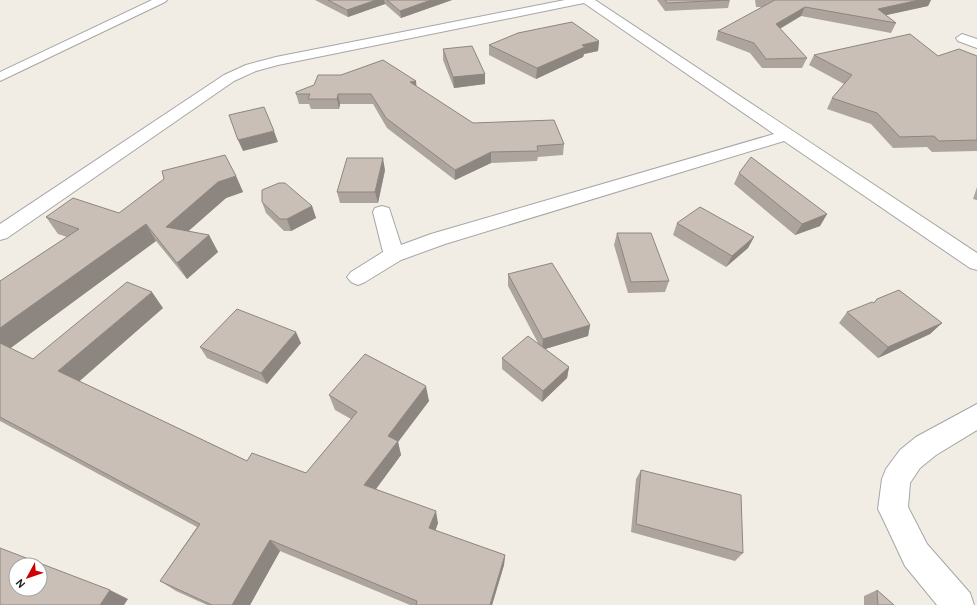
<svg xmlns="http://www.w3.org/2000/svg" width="977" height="605" font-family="Overpass,sans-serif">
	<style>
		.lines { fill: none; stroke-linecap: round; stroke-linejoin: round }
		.minor-casing { stroke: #a6a6a6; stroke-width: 2 }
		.minor { fill: #fff; fill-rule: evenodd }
		.wall { fill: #ada49d }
		.shaded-wall { fill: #8d8680 }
		.building { fill: #c9bfb7; stroke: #8d8680; fill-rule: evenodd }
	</style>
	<rect width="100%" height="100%" fill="#f1ede5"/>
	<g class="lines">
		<!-- minor casing -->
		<g class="minor-casing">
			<path id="minor" d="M152 0H167L165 2 0 81V72Z
				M565 0H595L977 253V270L970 268 784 141 445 244 401 260 365 282 358 285 351 282 347 277 351 272 383 252 373 212 375 208 382 206 389 208 401 245 431 234 774 134 584 3 278 65 256 71 234 81 7 238 0 240V224L224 75 246 65 276 57Z
				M962 34 977 39V48L958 41 956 38Z
				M977 404V430L936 455 920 468 910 483 908 507 927 544 970 593 974 605H937L905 566 883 519 878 509 882 479 886 469 900 450 916 437Z"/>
		</g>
		<!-- minor -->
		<use href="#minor" class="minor"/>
	</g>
	<!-- wall -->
	<path class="wall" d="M315 0H452L401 18 385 4 348 17Z
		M657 0H730L728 8 665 11Z
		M755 0H931L928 6 886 15 896 23 891 33 801 16 780 29 807 58 802 68H762L750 53 716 40 718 31 763 7H756Z
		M599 41 598 51 584 54 583 57 536 79 489 55V45Z
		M443 49 485 74V84L454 88 443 60Z
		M814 55 938 56H977V151L932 152 927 147 893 148 871 124 827 109 832 98 844 84 809 65Z
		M417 87 473 123 564 144 563 155 538 157 537 161 491 163 455 180 387 128 373 104H340L339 109H311L309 104H299L296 94Z
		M385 170 378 203H340L337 192Z
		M739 173 827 214 820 226 795 235 734 184Z
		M236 176 243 192 226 198 188 231 209 235 218 252 187 279 156 241 10 348 33 359 163 308 79 381 247 461 306 473 351 419 335 410 329 395 429 401 398 442 401 455 376 489 438 523 435 531 505 555 504 565 492 605H410L280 551 250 605H207L176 591 160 581 197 527 0 421V281L67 237 58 234 46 217 119 213Z
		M977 187V200L973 199Z
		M262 202 312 206 316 218 291 231H284L266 213Z
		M677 223 754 237 748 248 726 267 673 235Z
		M617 233 669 281 665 292 628 293 614 245Z
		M508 274 590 325 588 336 545 349 569 367 567 378 542 402 502 369V358L538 343 508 286Z
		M877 299 942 323 930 334 878 358 839 323 847 312 874 303Z
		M301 343 267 384 207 358 200 347Z
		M641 470 743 553 735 561 631 532 636 479Z
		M877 590 894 605H864V596Z"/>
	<!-- shaded-wall -->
	<path class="shaded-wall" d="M376 0H384L385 4 348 17 347 10Z
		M431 0H452L401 18 400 11Z
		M919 0H931L928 6 873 18 878 9Z
		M805 7 801 16 772 33 776 24Z
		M599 41 598 51 584 54 583 57 536 79 537 68 582 45Z
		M485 74V84L454 88 453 77Z
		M416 81 417 91 410 82Z
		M338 94 340 104 339 109 337 99Z
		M274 131 278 142 243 151 238 140Z
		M491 152V163L455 180V170Z
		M383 158 385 170 378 203 375 192Z
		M236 176 243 192 226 198 175 243 166 227 218 182Z
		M312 206 316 218 291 231 287 219Z
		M827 214 820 226 795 235 802 224Z
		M146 224 156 241 4 353 0 349V328Z
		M209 235 218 252 187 279 177 263Z
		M754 237 748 248 726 267 732 256Z
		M152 292 163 308 74 386 58 371Z
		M942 323 930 334 878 358 888 347Z
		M590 325 588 336 542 350 543 339Z
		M296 332 301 343 267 384 261 373Z
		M569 367 567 378 542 402 543 391Z
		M426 386 429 401 398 442 401 455 370 497 364 485 388 436Z
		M436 511 438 523 432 540 429 528Z
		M270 540 280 551 250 605H232Z
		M505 555 504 565 492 605H490Z
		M110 590 128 599 124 605H100Z"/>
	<!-- building -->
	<path class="building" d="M328 0H376L347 10Z
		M387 0H431L400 11Z
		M665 0H729L667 3Z
		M775 0H919L878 9 896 23 805 7 776 24 807 58 766 59 754 43 718 31Z
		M572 22 599 41 582 45 585 47 537 68 489 45 518 33Z
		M910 34 938 56 959 49 977 56V140L939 141 934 136 900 137 877 113 832 98 852 75 814 55Z
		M472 46 485 74 453 77 443 49Z
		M383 60 416 81 410 82 473 123 554 120 564 144 537 146 538 151 491 152 455 170 386 118 371 94H338L337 99H308L310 94H296V92L314 85 318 75H341Z
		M264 107 274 131 238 140 229 115Z
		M225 155 236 176 218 182 166 227 209 235 177 263 146 224 0 328V281L79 229 46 217 73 198 119 213 164 179 162 171Z
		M751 157 827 214 802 224 739 173Z
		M347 158H383L375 192H337Z
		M279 183H285L312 206 287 219H280L262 202V190Z
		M700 207 754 237 732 256 677 223Z
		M617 233H651L669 281 631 282Z
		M552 263 590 325 543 339 508 274Z
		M127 282 152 292 58 371 247 461 252 453 306 473 357 412 329 395 365 354 426 386 388 436 398 441 364 485 436 511 429 528 505 555 490 605H416L417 601 270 540 232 605H212L160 581 200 524 0 417V343L33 359Z
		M899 290 942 323 888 347 847 312 872 302 874 303 877 299Z
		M237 309 296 332 261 373 200 347Z
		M528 336 569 367 543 391 502 358Z
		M641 470 741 495 743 553 636 524Z
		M0 548 110 590 100 605H0ZM16 565H40V589H16Z
		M877 590 894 605H878Z"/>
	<!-- north arrow -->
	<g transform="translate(28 577) rotate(230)"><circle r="19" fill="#ffffff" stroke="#a5a5a5"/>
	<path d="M0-3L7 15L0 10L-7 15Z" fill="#ce0003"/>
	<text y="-6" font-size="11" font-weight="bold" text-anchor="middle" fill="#1f1f1f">N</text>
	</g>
</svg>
